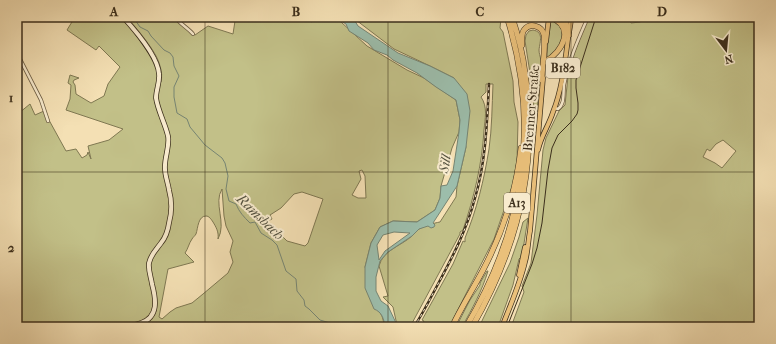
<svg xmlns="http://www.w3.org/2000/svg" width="776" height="344" font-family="'IM FELL French Canon',serif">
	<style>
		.green { fill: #c2c088; stroke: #7f7852; fill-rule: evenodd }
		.water { fill: #9cbdab; stroke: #768472; fill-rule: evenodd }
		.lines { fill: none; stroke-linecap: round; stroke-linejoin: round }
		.stream { stroke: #768472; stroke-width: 1 }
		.street-casing { stroke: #6a5b42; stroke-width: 4 }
		.secondary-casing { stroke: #3c2f1c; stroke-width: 5.5 }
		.primary-casing { stroke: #3c2f1c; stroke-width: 5.5 }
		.highway-casing { stroke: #3c2f1c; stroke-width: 6 }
		.street { stroke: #f8ebce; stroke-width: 2.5 }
		.secondary { stroke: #f8ebce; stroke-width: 4 }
		.primary { stroke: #eac07a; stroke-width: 4 }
		.highway { stroke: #eac07a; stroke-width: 5 }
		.tram { stroke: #3c2f1c; stroke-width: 1 }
		.rail-casing { stroke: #3c2f1c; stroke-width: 2.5 }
		.rail { stroke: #f8ebce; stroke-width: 1; stroke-dasharray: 3; stroke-linecap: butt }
		.grid { fill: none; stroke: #3c2f1c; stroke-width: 1; stroke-opacity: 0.55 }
		.labels { text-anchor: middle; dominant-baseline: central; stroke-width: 4; stroke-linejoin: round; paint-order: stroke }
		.shield { fill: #f8ebce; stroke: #746751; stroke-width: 1 }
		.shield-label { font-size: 12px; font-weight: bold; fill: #3c2f1c }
		.street-label { font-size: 13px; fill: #3c2f1c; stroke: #f8ebce }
		.water-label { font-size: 14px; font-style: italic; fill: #545240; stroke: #f8ebce }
		.neatline { fill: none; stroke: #3c2f1c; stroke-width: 1.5 }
		.grid-label { font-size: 13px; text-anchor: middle; font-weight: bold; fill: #3c2f1c }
	</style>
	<rect width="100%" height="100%" fill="#f4e0b4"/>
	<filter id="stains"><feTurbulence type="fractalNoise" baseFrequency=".005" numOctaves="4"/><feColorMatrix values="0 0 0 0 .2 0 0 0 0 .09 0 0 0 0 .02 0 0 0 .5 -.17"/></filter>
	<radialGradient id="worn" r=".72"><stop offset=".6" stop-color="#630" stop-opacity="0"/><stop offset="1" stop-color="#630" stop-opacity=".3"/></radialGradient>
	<!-- green -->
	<path class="green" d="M75 17H120L133 31 143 45 155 63 158 71 157 82H161C162 77 162 72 160 66 157 52 136 27 126 17H174L195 35 208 26 233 34 235 21 233 17H308L311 22 320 17H332L341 22 367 46 407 70 424 78 456 100 460 120 459 132 452 148 441 186 440 198 435 210 417 222 393 221 380 227 371 243 365 267 379 311 382 316 385 327H17V112L19 113 30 104 35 115 44 111 66 151 76 149 82 158 87 155 88 152 91 159 88 146 109 140 123 129 66 110 70 99 71 85 68 83 70 75 79 78 74 80 73 82 75 85 76 94 91 103 104 96 108 84 120 67 99 46 96 50 67 30ZM362 170 365 176 366 198H358L352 195 361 179 359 171ZM222 189 224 216 226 226 233 241 230 252 233 262 228 273 203 294 192 303 176 308 170 312 162 319 159 317 168 269 194 262 185 253C188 249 189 243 192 239 194 236 194 237 196 234 198 228 198 216 206 216 209 216 211 219 213 222 216 227 219 232 218 239 227 223 213 203 222 189ZM302 192 323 199 308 243 305 246 287 241 282 236 267 230 263 223 272 219 270 215 281 208 294 194Z
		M352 17 501 18 500 28 503 32 513 81 514 102 518 122 517 161 513 184 494 239 449 327H421L424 321 422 320 453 264 463 241 465 242V238C477 209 484 180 489 149 492 128 492 106 493 84H486V92L481 97C488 107 485 119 484 130 482 165 474 197 463 230L460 232V234L410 327H397V325L393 307 383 297 388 296 379 266C383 250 401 246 412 236 414 234 416 231 419 229 424 226 434 223 440 222L456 197 457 186 466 147 454 78 430 66 394 49Z
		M588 17H629L631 23 640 22 647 17H759V327H511L524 292 522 286 531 263 537 215 543 150 546 138 559 111 565 105 569 67ZM723 140 736 151 722 168 715 163 703 157 707 149 710 151 716 144Z
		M551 20 557 23 562 30V39L558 48 547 59 548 38Z
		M533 30C544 32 540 41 539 50 539 53 540 56 541 60L537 112H534L533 92 525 41 526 35 529 31Z
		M528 218 522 256 519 259 513 285 498 327H479L510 263 519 237 523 222Z
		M487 271H488C482 291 472 309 462 327H456L470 300 480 285V283Z"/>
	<!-- water -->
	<path class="water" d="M334 17H352L353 18 358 26 398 53 430 66 454 78 467 94 470 111 466 147 457 186 433 223 435 225 434 227 431 228 428 226 419 229 412 236 388 252 380 261 376 277V291L381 301 388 306 397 325V327H385C384 319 382 312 374 309L365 288V267L371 243 380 227 393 221 417 222 435 210 440 198 441 186 447 185 453 171 459 132 460 120 456 100 436 87 417 73 393 60 387 55 374 50 368 43 349 31 346 24ZM394 232 410 233 385 251 379 260 377 245 383 235Z"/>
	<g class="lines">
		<!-- stream -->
		<path class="stream" d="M133 17 140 27 148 31 151 36 164 50 170 53 173 57 174 66 179 76 174 87V97L177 113 187 119 190 127 205 145 222 158 225 163 228 176 226 189 229 201 236 204C239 212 244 217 250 223L255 222 261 233 272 240 277 245 286 271 296 279 297 291 304 300 305 306 309 309 320 320 330 323V327"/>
		<!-- street casing -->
		<g class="street-casing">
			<path id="street" d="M175 17C180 24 188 28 193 34
				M632 17C635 22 640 20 644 17
				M17 56 20 59 41 100 48 121
				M555 108 558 109C565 104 563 93 564 85 569 60 578 40 588 17"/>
		</g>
		<!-- secondary casing -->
		<g class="secondary-casing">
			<path id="secondary" d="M123 17C134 29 158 57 159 74 160 82 156 90 156 98 158 111 165 123 168 136 170 147 164 158 165 169 165 176 168 183 169 190 172 201 172 212 169 223 168 230 166 237 161 243 156 250 151 254 149 263 148 270 151 277 152 284 156 299 159 317 141 323 136 325 129 326 123 327"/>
		</g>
		<!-- primary casing -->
		<g class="primary-casing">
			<path id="primary" d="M546 42 549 17
				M538 150C541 136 549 125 553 112 562 90 565 62 568 39 569 31 571 25 571 17
				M519 275 525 247
				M502 327C510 306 520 284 525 262 528 252 528 241 530 231L543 78"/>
		</g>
		<!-- highway casing -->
		<g class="highway-casing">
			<path id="highway" d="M559 17 566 23 569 35
				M522 45C522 41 521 34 524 30 530 22 542 26 544 35 546 49 542 65 542 80
				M545 62C563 51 576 27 550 17
				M452 327C461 308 473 289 483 270 503 232 516 192 521 148
				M466 327C524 229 541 126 507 17
				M472 327C517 249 539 163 525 73 523 54 518 35 512 17"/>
		</g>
		<!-- street -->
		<use href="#street" class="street"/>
		<!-- secondary -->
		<use href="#secondary" class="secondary"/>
		<!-- primary -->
		<use href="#primary" class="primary"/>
		<!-- highway -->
		<use href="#highway" class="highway"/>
		<!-- tram -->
		<path class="tram" d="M507 327 532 264 537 248 542 223 548 170 552 148 558 135 572 121 577 114 578 110V103L576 88V80L596 17"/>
		<!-- rail casing -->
		<g class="rail-casing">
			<path id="rail" d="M414 327C423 313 430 299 438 284 453 256 467 229 475 198 486 161 487 122 489 84"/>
		</g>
		<!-- rail -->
		<use href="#rail" class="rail"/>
	</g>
	<!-- grid -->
	<path class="grid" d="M205 17V327M388 17V327M571 17V327M17 172H759"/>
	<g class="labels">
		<!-- shield labels -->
		<g class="shield">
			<rect x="546" y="58" width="34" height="20" rx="3"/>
			<rect x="504" y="193" width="26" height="20" rx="3"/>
		</g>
		<g class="shield-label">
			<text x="563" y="68">B182</text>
			<text x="517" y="203">A13</text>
		</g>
		<!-- street labels -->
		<g class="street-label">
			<text transform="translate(531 108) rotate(-85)">Brenner Straße</text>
		</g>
		<!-- water labels -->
		<g class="water-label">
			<text transform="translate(445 164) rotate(-81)">Sill</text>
			<text transform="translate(260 217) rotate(44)">Ramsbach</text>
		</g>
	</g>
	<!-- margin -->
	<rect width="776" height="344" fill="none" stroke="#f4e0b4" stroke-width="44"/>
	<!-- north arrow -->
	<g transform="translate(726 50) rotate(164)" stroke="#f8ebce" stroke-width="3" paint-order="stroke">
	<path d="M0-3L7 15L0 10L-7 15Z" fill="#3c2f1c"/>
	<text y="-6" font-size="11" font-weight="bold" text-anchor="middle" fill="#3c2f1c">N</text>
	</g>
	<rect x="22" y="22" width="732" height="300" class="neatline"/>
	<g class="grid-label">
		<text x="114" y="16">A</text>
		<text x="296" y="16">B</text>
		<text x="480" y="16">C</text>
		<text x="662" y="16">D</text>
		<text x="11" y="102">1</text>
		<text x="11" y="252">2</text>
	</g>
	<rect width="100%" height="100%" filter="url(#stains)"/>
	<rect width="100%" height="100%" fill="url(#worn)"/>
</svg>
